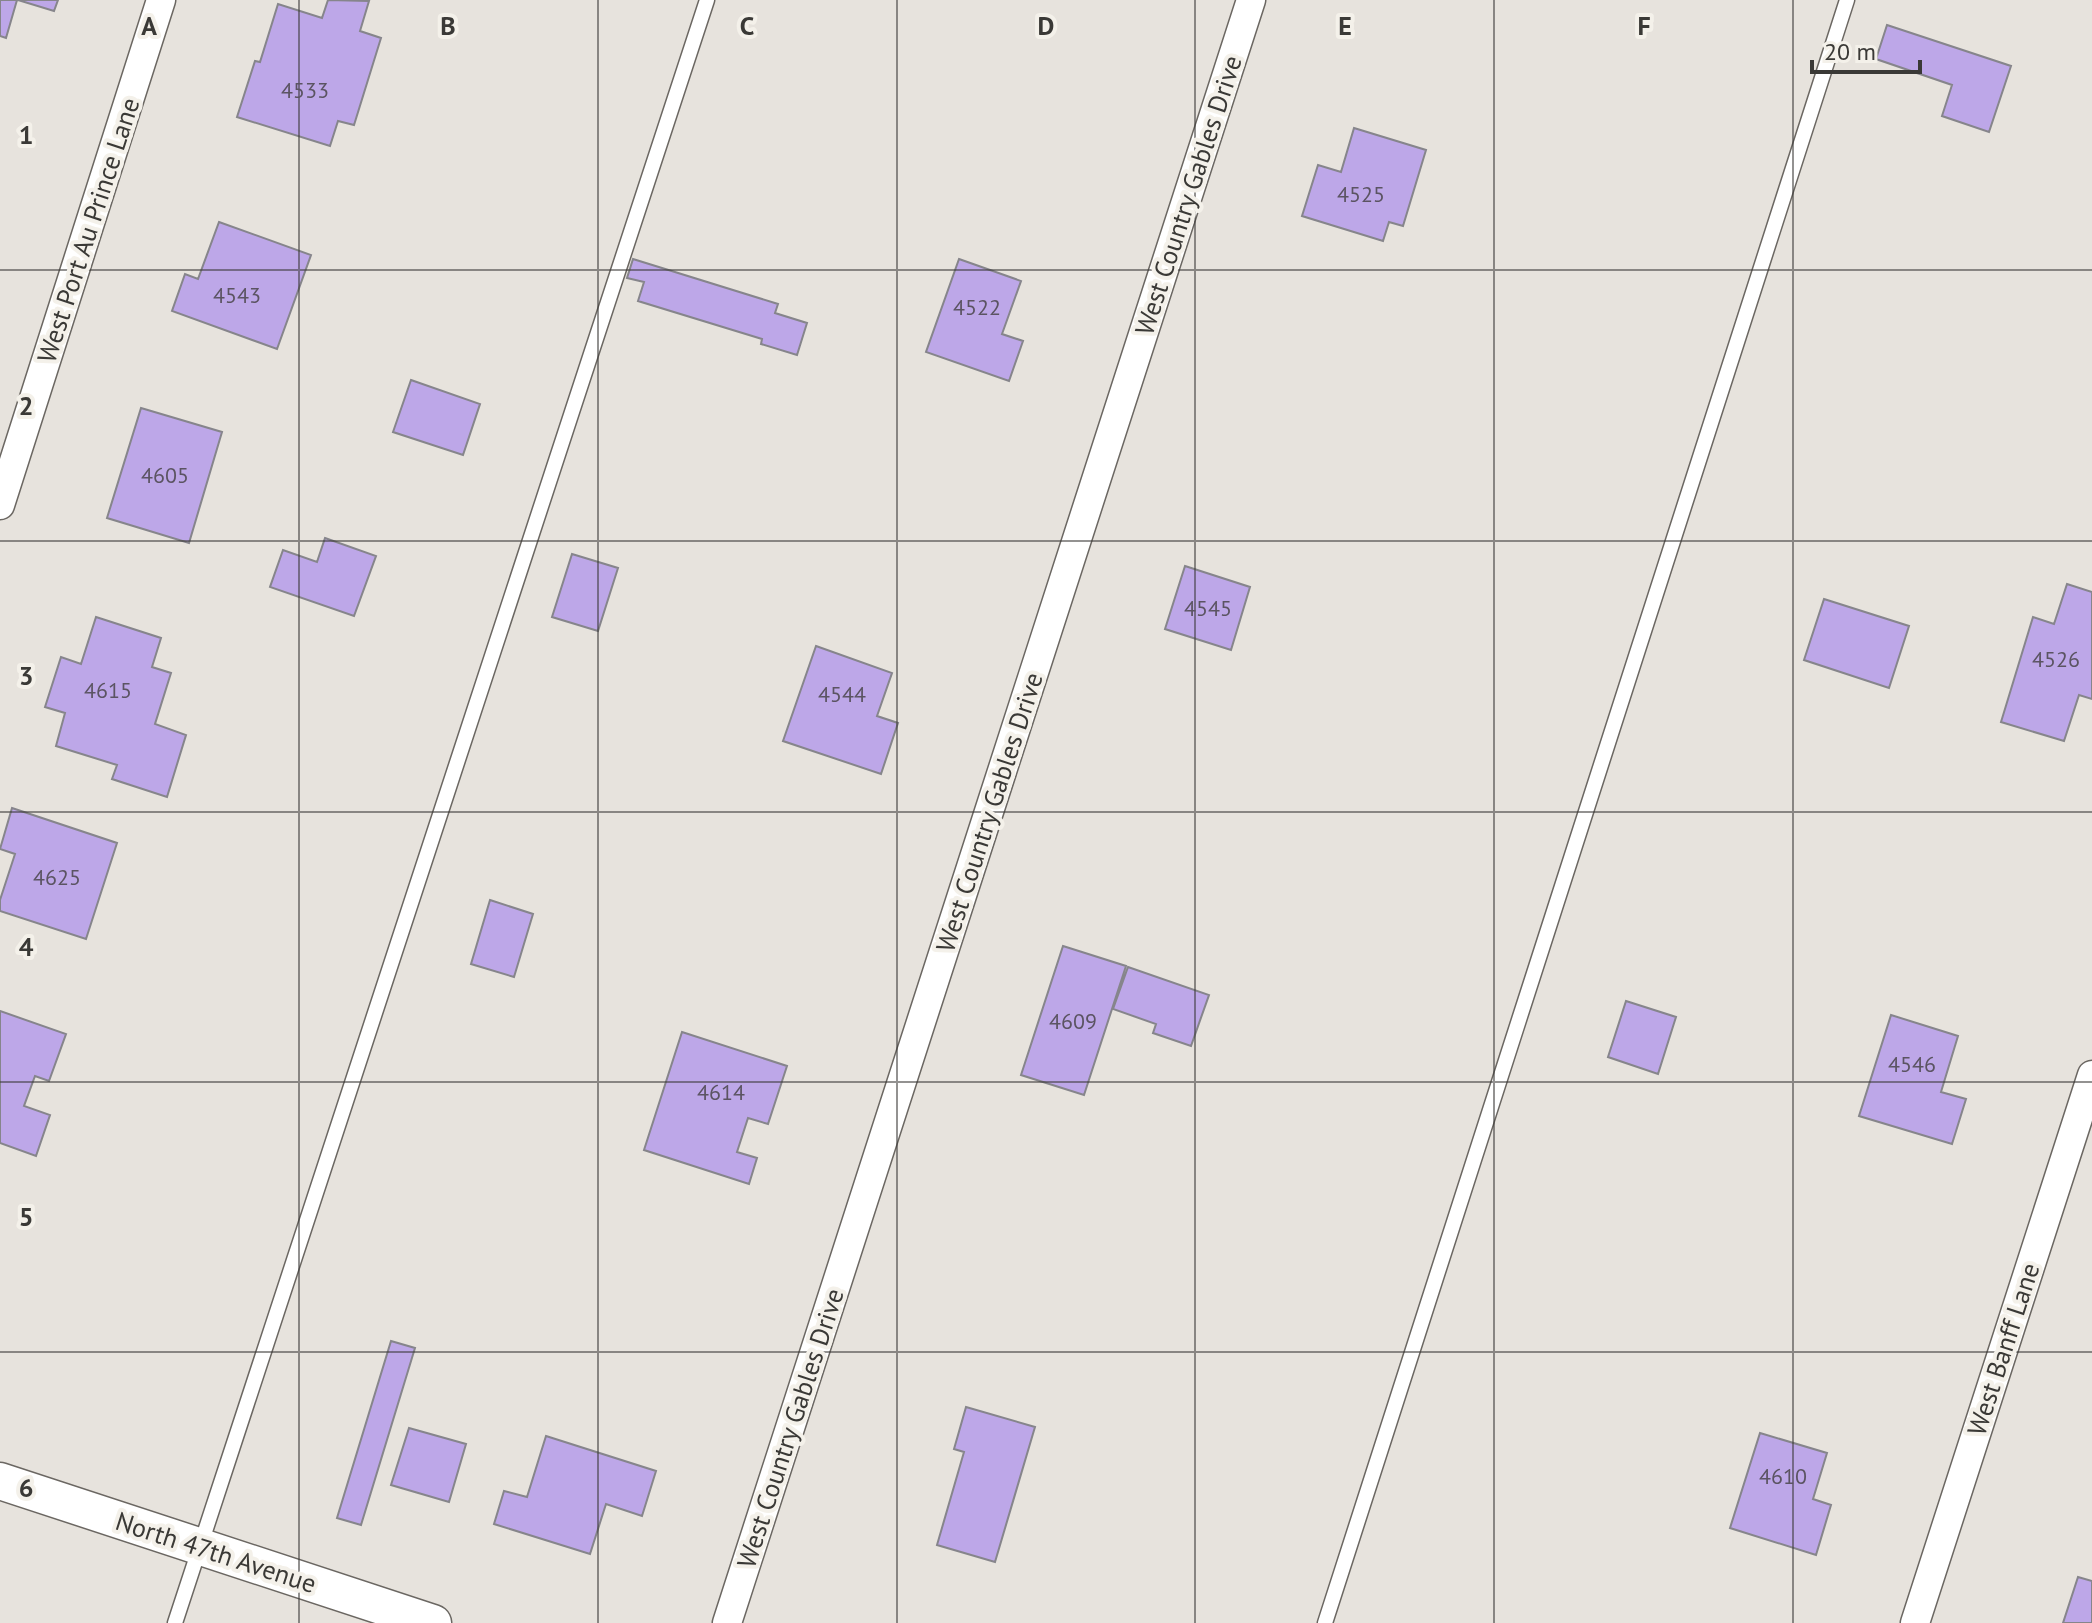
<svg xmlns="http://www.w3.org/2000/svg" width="2092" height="1623" font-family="'PT Sans',sans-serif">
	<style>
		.building { fill: #bda7e8; stroke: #86858b; stroke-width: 2 }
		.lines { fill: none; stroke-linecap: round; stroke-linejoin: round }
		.service-casing { stroke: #6b6762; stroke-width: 17 }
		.minor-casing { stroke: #6b6762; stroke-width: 31 }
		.tertiary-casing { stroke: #6b6762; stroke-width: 39 }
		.service { stroke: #fff; stroke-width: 14 }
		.minor { stroke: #fff; stroke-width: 28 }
		.tertiary { stroke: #fff; stroke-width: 36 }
		.grid { fill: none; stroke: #3a3936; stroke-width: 2; stroke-opacity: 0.55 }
		.labels { text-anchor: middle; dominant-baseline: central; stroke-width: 8; stroke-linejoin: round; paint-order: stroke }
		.number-label { font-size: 22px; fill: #5b5462 }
		.street-label { font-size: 26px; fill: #3a3936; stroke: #f4f1ea }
		.grid-label { font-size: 26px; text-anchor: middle; font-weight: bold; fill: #3a3936; stroke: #f4f1ea; stroke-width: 8; stroke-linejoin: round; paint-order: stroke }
	</style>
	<rect width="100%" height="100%" fill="#e7e3dd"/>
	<!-- building -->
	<path class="building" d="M0 0H17L6 38 0 36Z
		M18 0H58L54 11Z
		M328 0 369 1 360 31 381 38 354 125 338 121 330 146 237 117 255 61 260 62 278 4 322 18Z
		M1887 25 2011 66 1989 132 1942 116 1952 85 1876 59Z
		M1354 128 1426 150 1403 226 1389 222 1383 241 1302 216 1318 165 1341 172Z
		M219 222 311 255 277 349 172 311 185 274 198 279Z
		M633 259 778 304 775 313 807 323 797 355 761 344 762 339 638 301 644 282 627 278Z
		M959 259 1021 281 1002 334 1023 341 1009 381 926 352Z
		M411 380 480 404 463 455 393 432Z
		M141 408 222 432 189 543 107 518Z
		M325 538 376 556 354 616 270 587 283 550 317 562Z
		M572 554 618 568 598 631 552 617Z
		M1185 566 1250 587 1231 650 1165 629Z
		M2067 584 2092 592V699L2079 695 2064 741 2001 722 2033 617 2054 624Z
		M1824 599 1909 626 1889 688 1804 660Z
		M96 617 161 638 152 667 171 673 155 724 186 735 167 797 112 779 117 765 56 746 65 713 45 707 61 657 81 664Z
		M816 646 892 673 877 716 898 723 881 774 783 741Z
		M12 808 117 843 86 939 0 911V900L15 854 0 849Z
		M490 900 533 914 514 977 471 964Z
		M1063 946 1126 966 1084 1095 1021 1075Z
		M1128 967 1209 995 1191 1046 1153 1033 1156 1024 1113 1009Z
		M1626 1001 1676 1017 1658 1074 1608 1057Z
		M0 1011 66 1034 49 1081 35 1076 24 1106 50 1115 36 1156 0 1143Z
		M1891 1015 1958 1036 1941 1092 1966 1099 1952 1144 1859 1116Z
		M682 1032 787 1066 768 1124 748 1118 737 1152 757 1158 749 1184 644 1150Z
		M391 1341 415 1348 361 1525 337 1518Z
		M966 1407 1035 1427 995 1562 937 1545 964 1452 954 1449Z
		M409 1428 466 1444 449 1502 391 1485Z
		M1760 1433 1827 1453 1813 1499 1831 1505 1816 1555 1730 1528Z
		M546 1436 656 1471 642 1516 606 1504 590 1554 494 1524 504 1491 527 1497Z
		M2078 1577 2092 1581V1623H2063Z"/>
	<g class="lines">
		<!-- service casing -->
		<g class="service-casing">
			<path id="service" d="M175 1623 707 0
				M1325 1623 1847 0"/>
		</g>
		<!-- minor casing -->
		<g class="minor-casing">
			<path id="minor" d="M0 505 161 0
				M727 1623 1251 0
				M1915 1623 2092 1075"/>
		</g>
		<!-- tertiary casing -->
		<g class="tertiary-casing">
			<path id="tertiary" d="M0 1481 433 1623"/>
		</g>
		<!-- service -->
		<use href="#service" class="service"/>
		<!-- minor -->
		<use href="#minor" class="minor"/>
		<!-- tertiary -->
		<use href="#tertiary" class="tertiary"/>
	</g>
	<!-- grid -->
	<path class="grid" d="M299 0V1623M598 0V1623M897 0V1623M1195 0V1623M1494 0V1623M1793 0V1623M0 270H2092M0 541H2092M0 812H2092M0 1082H2092M0 1352H2092"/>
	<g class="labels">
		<!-- number labels -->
		<g class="number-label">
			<text x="305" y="90">4533</text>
			<text x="1361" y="194">4525</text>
			<text x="237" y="295">4543</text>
			<text x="977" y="307">4522</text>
			<text x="165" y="475">4605</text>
			<text x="1208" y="608">4545</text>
			<text x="2056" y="659">4526</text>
			<text x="108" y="690">4615</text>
			<text x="842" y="694">4544</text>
			<text x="57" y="877">4625</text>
			<text x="1073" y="1021">4609</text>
			<text x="1912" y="1064">4546</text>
			<text x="721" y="1092">4614</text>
			<text x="1783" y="1476">4610</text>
		</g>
		<!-- street labels -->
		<g class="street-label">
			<text transform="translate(1188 195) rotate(-72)">West Country Gables Drive</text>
			<text transform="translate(88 230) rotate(-72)">West Port Au Prince Lane</text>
			<text transform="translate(989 812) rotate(-72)">West Country Gables Drive</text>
			<text transform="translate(2003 1349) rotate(-72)">West Banff Lane</text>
			<text transform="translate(790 1428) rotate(-72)">West Country Gables Drive</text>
			<text transform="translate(216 1552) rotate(18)">North 47th Avenue</text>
		</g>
	</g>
	<g class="grid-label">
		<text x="149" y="35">A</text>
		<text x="448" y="35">B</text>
		<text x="747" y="35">C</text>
		<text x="1046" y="35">D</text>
		<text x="1345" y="35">E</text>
		<text x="1644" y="35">F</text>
		<text x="26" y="144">1</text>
		<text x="26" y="415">2</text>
		<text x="26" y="685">3</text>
		<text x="26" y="956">4</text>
		<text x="26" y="1226">5</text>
		<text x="26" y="1497">6</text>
	</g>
	<!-- scale -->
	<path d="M1812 60v12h108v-12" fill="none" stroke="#3a3936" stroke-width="4"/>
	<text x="1824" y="60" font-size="24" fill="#3a3936" stroke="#f4f1ea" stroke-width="6" paint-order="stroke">20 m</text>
</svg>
